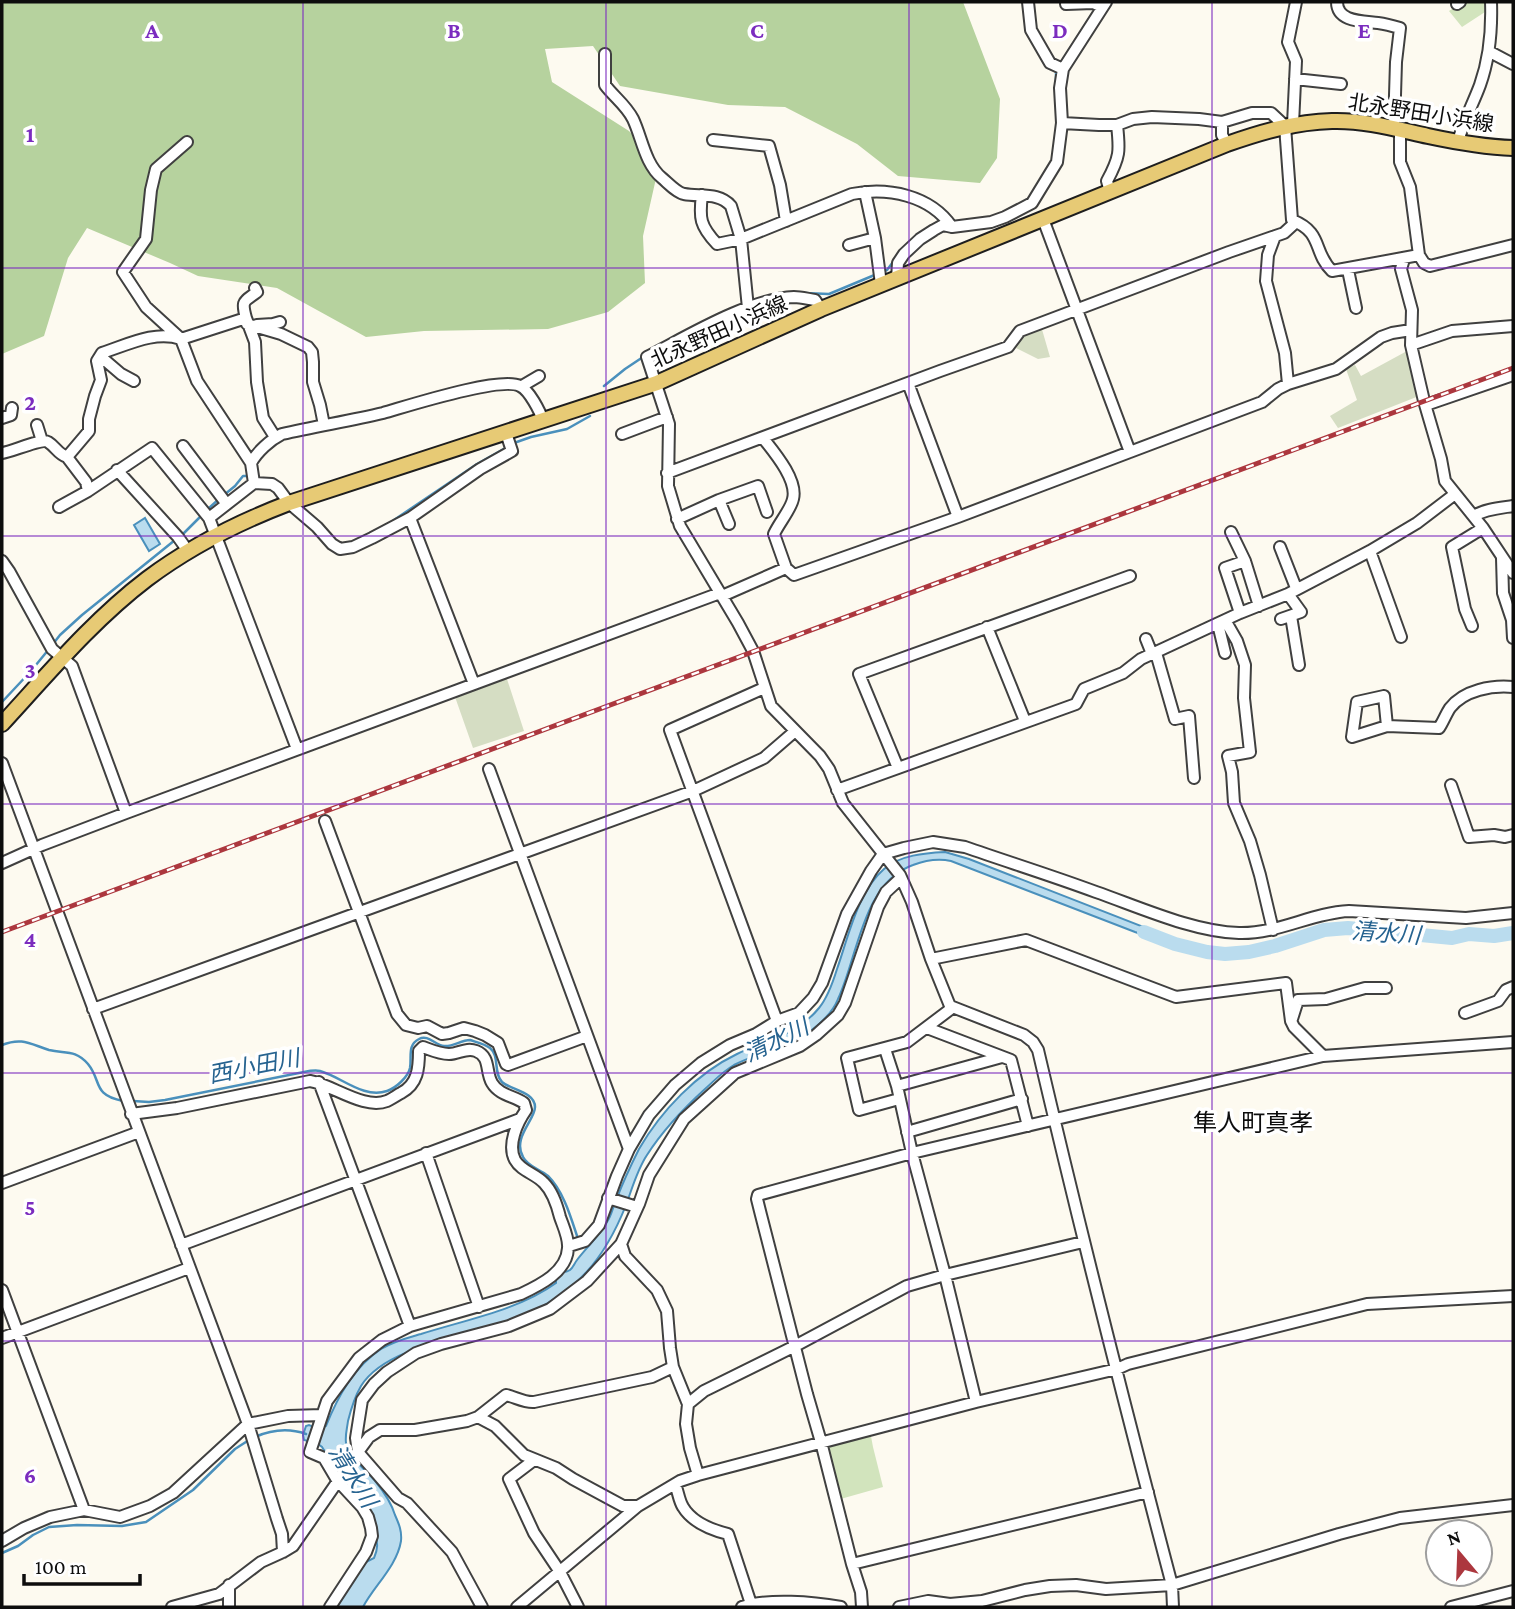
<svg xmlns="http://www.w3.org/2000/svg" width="1515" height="1609" font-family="'Crimson Pro','Noto Sans JP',serif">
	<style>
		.green { fill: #d2e4bd }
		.forest { fill: #b6d29e }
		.cemetery { fill: #d5ddc3 }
		.water { fill: #badcee; stroke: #4a90bc; stroke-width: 2 }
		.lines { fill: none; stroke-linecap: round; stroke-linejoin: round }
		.stream { stroke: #4a90bc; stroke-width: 2.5 }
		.river { stroke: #badcee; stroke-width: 14 }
		.minor-casing { stroke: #404040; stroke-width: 14 }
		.major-casing { stroke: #1e1e1e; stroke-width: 18 }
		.minor { stroke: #fff; stroke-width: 10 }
		.major { stroke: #e7ca75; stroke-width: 14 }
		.rail-casing { stroke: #ac373e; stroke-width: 5 }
		.rail { stroke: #fff; stroke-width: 2.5; stroke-dasharray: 8; stroke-linecap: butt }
		.grid { fill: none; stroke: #7b2cbf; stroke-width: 2; stroke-opacity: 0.55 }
		.labels { text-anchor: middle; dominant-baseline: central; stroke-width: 7; stroke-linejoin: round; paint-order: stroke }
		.street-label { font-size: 21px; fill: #0d0d0d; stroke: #fff }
		.water-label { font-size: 23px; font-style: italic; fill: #266390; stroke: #fff }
		.quarter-label { font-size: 24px; fill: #0d0d0d; stroke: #fff }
		.grid-label { font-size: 23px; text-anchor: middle; font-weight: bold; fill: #7b2cbf; stroke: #fff; stroke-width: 7; stroke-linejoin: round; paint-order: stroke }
	</style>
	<rect width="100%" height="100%" fill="#fdfaf0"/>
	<!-- green -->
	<path class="green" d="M1462 2H1484L1485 12 1462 27 1449 11Z
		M870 1431 873 1447 883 1487 837 1500 821 1442Z"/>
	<!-- forest -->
	<path class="forest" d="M2 2H963L1000 99 997 158 980 183 898 176 857 144 785 107 728 105 620 86 593 46 545 49 552 82 629 131 659 165 643 236 645 283 608 312 548 329 424 331 366 337 277 288 198 276 170 263 87 228 68 258 44 336 2 354Z"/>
	<!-- cemetery -->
	<path class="cemetery" d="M1041 326 1050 357 1038 359 1012 346 1022 333Z
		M1407 351 1419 396 1338 428 1330 416 1357 400 1346 369 1355 365 1361 376Z
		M506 676 524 731 473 748 454 694Z"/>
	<!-- water -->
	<path class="water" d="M145 518 160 544 149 551 134 525Z
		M945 852 969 859 1154 931 1162 939 1161 941 1135 932 951 861C938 858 926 860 913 865 862 883 858 957 838 999 832 1014 818 1026 805 1035 783 1049 757 1053 734 1065 722 1072 715 1080 705 1089 683 1109 663 1130 647 1155 637 1170 632 1189 626 1205 613 1238 595 1269 567 1290 548 1304 527 1317 504 1324 463 1337 385 1347 361 1386 354 1398 351 1409 348 1421 347 1429 345 1435 346 1443 350 1459 366 1470 376 1482 384 1492 391 1502 395 1515 399 1524 402 1531 401 1541 397 1566 374 1586 363 1607H335L364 1563 374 1558C378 1549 378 1543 375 1533L322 1447 318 1444 304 1440 303 1435 306 1426 309 1425 319 1429 326 1426C338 1396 354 1367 381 1349 394 1341 407 1338 421 1334 465 1320 519 1310 556 1283V1278L562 1272C572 1272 572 1267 577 1260 587 1247 599 1236 607 1222 612 1215 613 1206 617 1198 623 1182 631 1165 639 1149 661 1111 697 1073 737 1054 768 1039 796 1036 819 1008 828 997 833 982 837 969 848 938 858 891 884 869 900 855 925 853 945 852Z"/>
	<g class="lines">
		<!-- stream -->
		<path class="stream" d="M1064 58 1096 8
			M1056 87V73
			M883 271 887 270 893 262
			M804 293 829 294 877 274
			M604 386 625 369 643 357
			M514 443 531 437 567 429 590 416
			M224 495 235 486 243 476H248
			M208 509 219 499
			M391 522 477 464 509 446
			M181 536 203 514
			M53 644 60 635 82 615 175 540
			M2 702 31 671 49 649
			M2 1045C22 1037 30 1044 49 1050 65 1054 75 1049 88 1064 102 1081 92 1095 123 1101
			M133 1101 149 1102 165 1100 304 1072C309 1071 315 1070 320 1071 342 1077 363 1099 387 1091 396 1088 408 1077 410 1068 412 1057 407 1045 419 1039 428 1034 435 1045 444 1046 453 1047 461 1040 470 1040 476 1042 485 1044 490 1048 500 1056 493 1073 502 1082 511 1090 535 1092 535 1107 535 1120 512 1138 523 1157 528 1167 540 1169 548 1176 564 1192 571 1218 578 1239
			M255 1437C271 1430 289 1428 306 1434
			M2 1553 18 1546 33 1535 49 1527 77 1525 122 1526 146 1522 193 1490 235 1449 249 1440"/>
		<!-- river -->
		<path class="river" d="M1144 932 1175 944 1207 952 1225 954 1249 952 1275 946 1324 930 1348 928 1452 938 1469 934 1494 936 1513 933"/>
		<!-- minor casing -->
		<g class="minor-casing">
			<path id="minor" d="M1028 2 1031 30 1050 63 1063 69
				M1337 2C1337 22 1362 21 1378 23 1385 24 1393 26 1400 28L1396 62 1394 128
				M1066 4 1093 3 1102 7
				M1457 4 1460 2
				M1490 52 1513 64
				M605 54V85C614 97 626 105 633 119 642 138 645 164 662 178 668 183 677 193 684 194 700 197 719 192 731 206L741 239 717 244C700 226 699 218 702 195
				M1295 79 1341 84
				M1222 122V135L1227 144
				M1062 123 1099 125H1117L1133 119 1152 117 1199 119 1222 122 1252 113H1271L1285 126 1292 220C1324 233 1312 251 1332 271L1419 255
				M1293 124 1296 61 1288 42 1296 2
				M1400 130V162L1410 187 1419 255 1424 263 1430 266 1513 245
				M713 140 769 146 780 185 786 221
				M187 142 156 169 151 190 146 239 123 272 146 307 181 339 197 381 251 463 254 483
				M1458 142C1463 122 1473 104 1480 85 1490 57 1492 31 1491 2
				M865 192 875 238 881 284
				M1110 192 1107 181C1120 157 1120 151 1117 125
				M1043 219 1130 452
				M1275 236 1268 255 1266 281 1285 353 1288 384
				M849 245 875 238
				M1404 259 1401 269 1412 310 1411 345 1424 401 1441 459 1445 481 1483 528 1513 573
				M1348 270 1356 308
				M897 278 898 263 904 254 920 239 934 230 943 225 952 227 991 222 1005 217 1032 203 1057 162 1062 123 1060 88 1063 69 1106 2
				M748 308 741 239 852 194C888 187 930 195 952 227
				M821 309 815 300C808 299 801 297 794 297 748 299 688 336 647 357L669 424 668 486 680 526 738 623 753 651 771 706 820 756 829 769 843 803 900 875 912 902 931 959 950 1006 1024 1035 1033 1042 1038 1050C1080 1229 1125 1407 1172 1585L1173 1607
				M246 318C241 300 244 302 257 292L255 288
				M247 324 281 334 308 347 312 352 313 362V382L320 405 324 425
				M257 325 273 324 280 322
				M1411 345 1452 331 1513 326
				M100 356 121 374 134 381
				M908 383 958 517
				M522 386 539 376
				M1426 405 1513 375
				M2 418 11 415 12 408
				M37 425 42 441
				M622 434 667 417
				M763 438C774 452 798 480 793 499 791 509 779 523 774 534L786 568 794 575 958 517 1262 402 1278 389 1288 384 1336 369 1381 337 1392 333 1411 330
				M183 446 226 503
				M2 453C12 452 41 438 48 442 56 447 58 454 67 457L86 482 88 491
				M67 457 89 431V419L95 396 101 380 97 361 102 353C127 345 155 330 181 339L246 318 255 342 257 382 263 418 275 437
				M251 463C257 452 270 440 282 434 316 426 350 421 383 413 408 406 500 376 520 386 529 390 540 411 543 421
				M117 470 178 537 188 551
				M667 473 940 371 1008 347 1020 331 1229 252 1284 233 1296 222
				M719 500 729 524
				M59 507 88 491 152 448 209 518 297 749
				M1474 516C1485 509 1500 508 1513 506
				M209 518 254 483 272 484 278 488 289 503 317 527 332 544 340 549 353 547 372 538 410 518 480 469 512 451 506 433
				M410 518 474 684
				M677 519 719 500 758 486 767 512
				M1231 532 1245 561 1259 606
				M1280 547 1296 588
				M1370 551 1401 637
				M1502 558 1503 593 1512 620 1513 638
				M2 561 9 571 52 649 72 666 126 813
				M722 596 786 568
				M1240 613 1225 568 1245 561
				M1291 616 1299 665
				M1281 619 1301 612 1288 594
				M1225 620 1237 641 1245 665 1244 698 1250 752 1228 756 1232 772 1234 803 1250 841 1260 875 1273 930
				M1218 624 1225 653
				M1472 626 1465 609 1452 547 1483 528
				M987 627 1025 721
				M1146 639 1152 654
				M1156 653 1175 719 1189 716 1194 778
				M764 688 670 730 777 1021
				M1387 726 1384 696 1357 702 1352 737 1387 726 1439 728C1443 722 1446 714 1450 708 1464 690 1492 685 1513 687
				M2 763 248 1424 277 1519 282 1534 283 1552
				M898 768 859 674 1130 576
				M489 769 629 1149
				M1451 785 1469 837 1494 835 1505 837 1513 835
				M837 790 1076 704 1084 689 1123 673 1141 659 1240 613 1288 594 1370 551 1417 523 1455 494
				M325 821 397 1014 406 1025 418 1028 427 1026 442 1034 449 1033 464 1028 475 1031 485 1035 498 1043 506 1064 508 1065 587 1036
				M2 863 42 845 126 813 720 593
				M931 959 1026 940 1176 997 1286 983 1291 1021 1294 1027 1323 1056
				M93 1009 693 791 764 758 794 732
				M1465 1013 1498 1001 1506 990 1513 987
				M1292 1019 1298 1000 1326 999 1365 988H1386
				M927 1028 1011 1060 1028 1126
				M885 1049 897 1086 912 1153 945 1275 976 1402
				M319 1082 410 1326
				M897 1086 1002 1057
				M899 1099 859 1110 847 1058 907 1042 952 1008
				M131 1114 177 1108 310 1081C333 1085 364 1110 387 1101 392 1099 397 1095 401 1093 418 1084 419 1068 419 1051L423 1047C431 1050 440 1054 449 1054 459 1054 466 1047 476 1051 491 1057 485 1071 492 1083 499 1095 514 1096 524 1103L526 1110C517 1123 507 1145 515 1160 521 1171 536 1174 544 1183 553 1192 557 1205 560 1217 563 1226 569 1238 568 1248 567 1272 540 1285 521 1294L410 1326 382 1340 359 1358 327 1401 310 1452 324 1458 337 1480 362 1507 368 1517 371 1528 372 1536 366 1552 330 1607
				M907 1132 1022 1099
				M426 1153 479 1307
				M2 1183 139 1132
				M608 1198 637 1207
				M181 1245 520 1119
				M569 1246 585 1241 599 1225 617 1176 629 1149 649 1115 675 1085 701 1063 730 1045 756 1034 777 1021 799 1013 813 998 822 983 847 914 871 871 883 854 904 848 933 842 965 847C1008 862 1053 876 1096 892 1139 907 1194 932 1239 933 1278 934 1311 913 1349 911L1466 918 1513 913
				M2 1290 84 1510
				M2 1338 189 1268
				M688 1404 704 1391 795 1346 907 1286 945 1275 1083 1242
				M478 1417 506 1395C515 1397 525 1403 534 1402L652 1377 673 1367
				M534 1460 509 1479 534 1533 560 1572 578 1607
				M698 1475 690 1448 686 1424 688 1404 673 1367 670 1348 667 1311 657 1290 625 1256 621 1244 639 1204 649 1175 684 1119 735 1073 800 1046 816 1035 838 1015 845 1003 878 907 886 892 901 878
				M675 1484C678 1491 679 1501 683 1507 692 1522 712 1530 728 1534L752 1607
				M2 1541 24 1528 50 1517 84 1510 120 1517 150 1506 173 1493 248 1424 288 1416 322 1415
				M852 1564 1148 1492
				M172 1607 219 1594 261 1562 283 1552 293 1546 358 1452 369 1437 380 1430H415L467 1421 478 1417 495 1426 524 1455 556 1468 573 1479 623 1506H638
				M229 1607V1585
				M482 1607 452 1552 407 1503 398 1498 358 1452 356 1438 362 1400 374 1384 387 1372 416 1353 441 1344 509 1326 550 1309 587 1281 621 1244
				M517 1607 638 1506 680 1481 698 1475 976 1402 1117 1369 1128 1364 1367 1304 1513 1296
				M742 1607C769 1598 813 1602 841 1607
				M862 1607 861 1592 852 1564 821 1442 807 1394 761 1215 757 1199 758 1195 912 1153 1323 1056 1513 1042
				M899 1607 928 1601 950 1604 982 1601 1025 1590 1050 1586 1076 1585 1106 1589 1172 1585 1339 1534 1400 1518 1513 1505
				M1451 1607 1513 1591"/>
		</g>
		<!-- major casing -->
		<g class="major-casing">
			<path id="major" d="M2 724C48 674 93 620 147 579 191 546 239 522 289 503L657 383 821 309 1227 144C1261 132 1295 122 1332 121 1365 120 1396 129 1428 136 1456 142 1484 147 1513 148"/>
		</g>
		<!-- minor -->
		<use href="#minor" class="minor"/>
		<!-- major -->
		<use href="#major" class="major"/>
		<!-- rail casing -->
		<g class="rail-casing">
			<path id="rail" d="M2 932 1513 368"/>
		</g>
		<!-- rail -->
		<use href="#rail" class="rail"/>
	</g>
	<!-- grid -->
	<path class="grid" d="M303 2V1607M606 2V1607M909 2V1607M1212 2V1607M2 268H1513M2 536H1513M2 804H1513M2 1073H1513M2 1341H1513"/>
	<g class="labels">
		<!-- street labels -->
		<g class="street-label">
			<text transform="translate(1421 113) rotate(9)">北永野田小浜線</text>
			<text transform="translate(719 332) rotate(-24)">北永野田小浜線</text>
		</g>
		<!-- water labels -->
		<g class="water-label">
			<text transform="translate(1386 933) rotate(4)">清水川</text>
			<text transform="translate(776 1040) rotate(-26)">清水川</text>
			<text transform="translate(254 1066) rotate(-11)">西小田川</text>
			<text transform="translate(353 1476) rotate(58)">清水川</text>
		</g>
		<!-- quarter labels -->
		<g class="quarter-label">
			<text x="1253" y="1122">隼人町真孝</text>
		</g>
	</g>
	<g class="grid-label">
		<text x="152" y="38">A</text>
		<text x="454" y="38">B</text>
		<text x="757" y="38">C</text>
		<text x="1060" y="38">D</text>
		<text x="1364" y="38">E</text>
		<text x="30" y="142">1</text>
		<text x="30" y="410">2</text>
		<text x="30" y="678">3</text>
		<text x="30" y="947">4</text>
		<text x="30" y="1215">5</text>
		<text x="30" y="1483">6</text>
	</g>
	<!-- border -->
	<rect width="1515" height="1609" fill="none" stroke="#0d0d0d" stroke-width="7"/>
	<!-- north arrow -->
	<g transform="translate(1459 1553) rotate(341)"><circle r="33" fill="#ffffff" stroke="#9e9e9e" stroke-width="2"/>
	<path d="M0-5L12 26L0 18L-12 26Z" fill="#ac373e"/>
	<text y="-10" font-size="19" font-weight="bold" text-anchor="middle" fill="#0d0d0d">N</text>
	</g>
	<!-- scale -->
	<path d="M24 1574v10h116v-10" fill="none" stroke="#0d0d0d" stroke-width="3.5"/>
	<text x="35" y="1574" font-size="21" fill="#0d0d0d" stroke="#ffffff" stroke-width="5" paint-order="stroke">100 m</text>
</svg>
